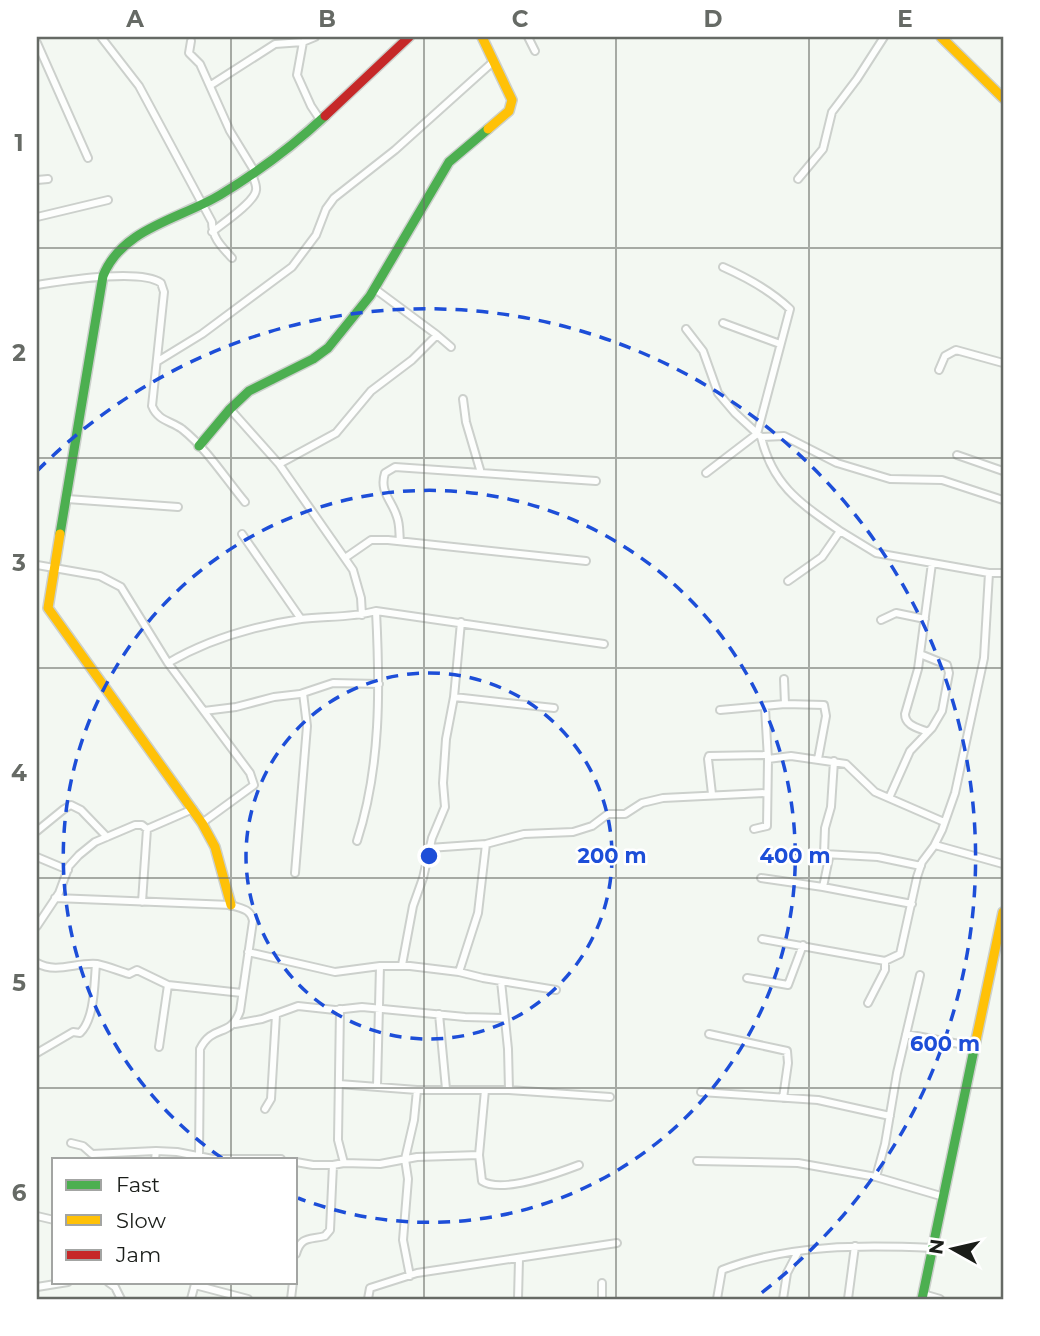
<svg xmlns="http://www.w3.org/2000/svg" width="1040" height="1336" font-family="Montserrat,sans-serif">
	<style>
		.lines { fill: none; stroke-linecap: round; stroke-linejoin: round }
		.street-casing { stroke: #ccd0cc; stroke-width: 10 }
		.fast-casing { stroke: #ccd0cc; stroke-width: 12 }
		.slow-casing { stroke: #ccd0cc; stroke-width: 12 }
		.jam-casing { stroke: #ccd0cc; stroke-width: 12 }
		.street { stroke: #fdfefd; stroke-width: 6 }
		.fast { stroke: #4caf50; stroke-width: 9 }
		.slow { stroke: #ffc107; stroke-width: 9 }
		.jam { stroke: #c62828; stroke-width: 9 }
		.grid { fill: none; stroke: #666a65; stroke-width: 2; stroke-opacity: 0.55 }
		.ring { fill: none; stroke: #1d4ed8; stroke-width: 3.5; stroke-dasharray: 12 9 }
		.centre { fill: #1d4ed8; stroke: #fff; stroke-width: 3.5 }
		.ring-label { font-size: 21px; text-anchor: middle; font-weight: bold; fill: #1d4ed8; stroke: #fff; stroke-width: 5; stroke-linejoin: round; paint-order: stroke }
		.neatline { fill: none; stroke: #666a65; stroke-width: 2.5 }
		.grid-label { font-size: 23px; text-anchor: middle; font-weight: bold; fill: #666a65 }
	</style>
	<rect width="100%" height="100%" fill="#f3f8f2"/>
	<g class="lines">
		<!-- street casing -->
		<g class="street-casing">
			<path id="street" d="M101 37 139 86 212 222C212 238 222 247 232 258
				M528 37 535 51
				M191 41 189 53 200 64 230 131 255 172
				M303 42 297 75 311 106 321 121
				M37 43 88 158
				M211 85 275 44 303 42 315 37
				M798 179 823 149 832 112 857 79 884 37
				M37 180 48 179
				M37 217 108 200
				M212 232C222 224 255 202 256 190 257 185 253 178 252 174
				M37 285C63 281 140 268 161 283L164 292 152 406C158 421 171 421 182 429 207 449 225 478 245 502
				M375 289 437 335 451 347
				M723 323 780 344
				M686 329 703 351 718 393 735 413 761 437 784 436 837 463 890 479 942 480 1003 500
				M158 361 202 334 292 267 316 235 326 209 334 198 395 150 494 61
				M939 370 945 356 956 350 1003 363
				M463 399 466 422 481 473
				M230 409 279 464 353 570 361 598 362 615
				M761 437C773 486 800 503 840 531
				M957 455 1003 471
				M279 464 336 433 371 391 412 360 437 335
				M706 473 757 434 790 309C770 290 748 278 723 267
				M67 499 178 507
				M242 534 301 619
				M400 541C399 533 400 525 397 517 392 500 379 492 385 473L395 467 596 481
				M345 558 371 540H388L586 561
				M37 565 100 576 121 587 168 663 250 773 254 785 202 823
				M788 581 822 557 840 531 876 553 989 573H1003
				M881 620 896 613 925 619
				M168 663C209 639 254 626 301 619 326 616 351 618 376 611L604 644
				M784 679 785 704
				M454 697 554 708
				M720 710 785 704 824 705 826 716 818 759
				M204 711 236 707 274 697 300 694 333 683 379 684
				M928 732C919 728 905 726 905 714L918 669 932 563
				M768 759 791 756 846 764 875 792 944 822
				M712 794 708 759 709 756 767 755
				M889 798 910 751 932 728 942 711 949 673 947 665 920 654
				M754 829 767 826 768 759 765 708
				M37 831 64 809 71 805 81 810 107 837
				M357 841C381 767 380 688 376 611
				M935 845 1003 864
				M429 848 486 844 524 834 573 832 592 826 608 814H625L642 803 663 798 766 793
				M824 854 825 828 831 807 834 761
				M37 857 68 870
				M295 873 307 726 303 693
				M761 878 823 887 912 904
				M823 887 829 858 824 854 878 857 921 866
				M55 898 231 905C242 909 251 909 253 921L240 1011C230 1039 213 1023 200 1049L199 1157
				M142 902 147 829
				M37 926 59 893 69 866 79 855 95 842 135 825H142L147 829 193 809
				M762 939 885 961 900 954 917 877 922 862 934 846 942 830 955 793 984 658 989 573
				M248 952 335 972 380 966H410L459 972 483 978 556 990
				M37 963C57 974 76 962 97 964 107 966 119 971 129 974L137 970 168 985 242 993
				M402 965 413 906 423 878 432 838 445 807 443 783 446 739 454 697 461 622
				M459 972 478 913 486 844
				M747 978 788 985 803 945
				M501 981 508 1049 509 1090
				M868 1003 885 970V961
				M340 1009 338 1140 344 1163
				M439 1014 446 1089
				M235 1024 262 1019 298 1006 335 1010 362 1007 465 1017 503 1018
				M709 1034 787 1051 788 1063 783 1098
				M906 1034 975 1047
				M159 1047 168 985
				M37 1053 73 1032 80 1033C95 1018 94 985 96 964
				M339 1084 417 1090H509L610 1097
				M377 1086 380 966
				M485 1090 479 1155 482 1181C502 1194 558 1173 579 1165
				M701 1092 818 1100 890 1116
				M265 1109 271 1099 276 1015
				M71 1143 83 1146 92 1154 156 1151
				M155 1159 156 1151 177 1152 213 1159
				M213 1159H281
				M697 1161 798 1163 876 1177 944 1197
				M296 1162 313 1165H333L344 1163 380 1164 417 1157 479 1155
				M876 1177 885 1144 897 1073 920 975
				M37 1216 54 1220
				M296 1254C301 1236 309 1240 325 1236L330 1230 333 1165
				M410 1276 403 1240 408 1179 405 1159 414 1120 417 1090
				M108 1282 115 1287 121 1299
				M195 1285 248 1299
				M37 1287 68 1282
				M923 1294 940 1299
				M191 1299 195 1284
				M291 1299 293 1282
				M368 1299 370 1288 417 1273 617 1243
				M518 1299 519 1259
				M602 1299V1283
				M717 1299 722 1270C789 1244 863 1245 933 1248
				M783 1299 787 1273 798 1252
				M848 1299 855 1246"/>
		</g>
		<!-- fast casing -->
		<g class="fast-casing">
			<path id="fast" d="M199 446 230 409 249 391 313 359 328 348 370 296 449 162 488 129
				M60 534 103 276C122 228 180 219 220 195 258 172 293 146 325 116
				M922 1299 976 1040"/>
		</g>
		<!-- slow casing -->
		<g class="slow-casing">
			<path id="slow" d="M482 37 512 100 509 111 488 129
				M941 37 1003 98
				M60 534 48 608 202 823 215 847 231 905
				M976 1040 1003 912"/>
		</g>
		<!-- jam casing -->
		<g class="jam-casing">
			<path id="jam" d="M325 116 409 37"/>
		</g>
		<!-- street -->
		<use href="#street" class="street"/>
		<!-- fast -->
		<use href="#fast" class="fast"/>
		<!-- slow -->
		<use href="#slow" class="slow"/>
		<!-- jam -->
		<use href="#jam" class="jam"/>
	</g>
	<!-- grid -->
	<path class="grid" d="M231 37V1159M424 37V1299M616 37V1299M809 37V1299M37 248H1003M37 458H1003M37 668H1003M37 878H1003M37 1088H1003M231 1282V1299"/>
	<!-- distance rings -->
	<g class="ring">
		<circle cx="429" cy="856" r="183"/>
		<path d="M222 1158A366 366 0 1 1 298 1198"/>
		<path d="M37 471A549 549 0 1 1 756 1297"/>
	</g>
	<circle cx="429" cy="856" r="10" class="centre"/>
	<g class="ring-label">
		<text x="612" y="863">200 m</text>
		<text x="795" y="863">400 m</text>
		<text x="945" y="1051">600 m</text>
	</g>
	<!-- border -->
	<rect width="1040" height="1336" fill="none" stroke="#ffffff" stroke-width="77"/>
	<!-- legend -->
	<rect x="52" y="1158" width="245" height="126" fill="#ffffff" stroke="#a3a5a3" stroke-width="2"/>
	<rect x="66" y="1180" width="35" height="10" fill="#4caf50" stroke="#a3a5a3" stroke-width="2"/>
	<text x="116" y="1192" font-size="21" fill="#1a1d19">Fast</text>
	<rect x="66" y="1215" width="35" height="10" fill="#ffc107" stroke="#a3a5a3" stroke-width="2"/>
	<text x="116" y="1228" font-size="21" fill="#1a1d19">Slow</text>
	<rect x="66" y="1250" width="35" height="10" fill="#c62828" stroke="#a3a5a3" stroke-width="2"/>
	<text x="116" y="1262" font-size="21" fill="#1a1d19">Jam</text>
	<!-- north arrow -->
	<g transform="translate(953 1249) rotate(278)" stroke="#ffffff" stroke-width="5" paint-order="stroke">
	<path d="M0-5L12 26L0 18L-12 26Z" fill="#1a1d19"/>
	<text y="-10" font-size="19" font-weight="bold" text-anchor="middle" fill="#1a1d19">N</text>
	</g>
	<rect x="38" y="38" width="964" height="1260" class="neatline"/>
	<g class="grid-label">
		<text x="135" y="27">A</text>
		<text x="327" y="27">B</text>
		<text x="520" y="27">C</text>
		<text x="713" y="27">D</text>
		<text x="905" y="27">E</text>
		<text x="19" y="151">1</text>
		<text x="19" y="361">2</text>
		<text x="19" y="571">3</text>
		<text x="19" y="781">4</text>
		<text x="19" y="991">5</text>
		<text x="19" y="1201">6</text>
	</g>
</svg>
